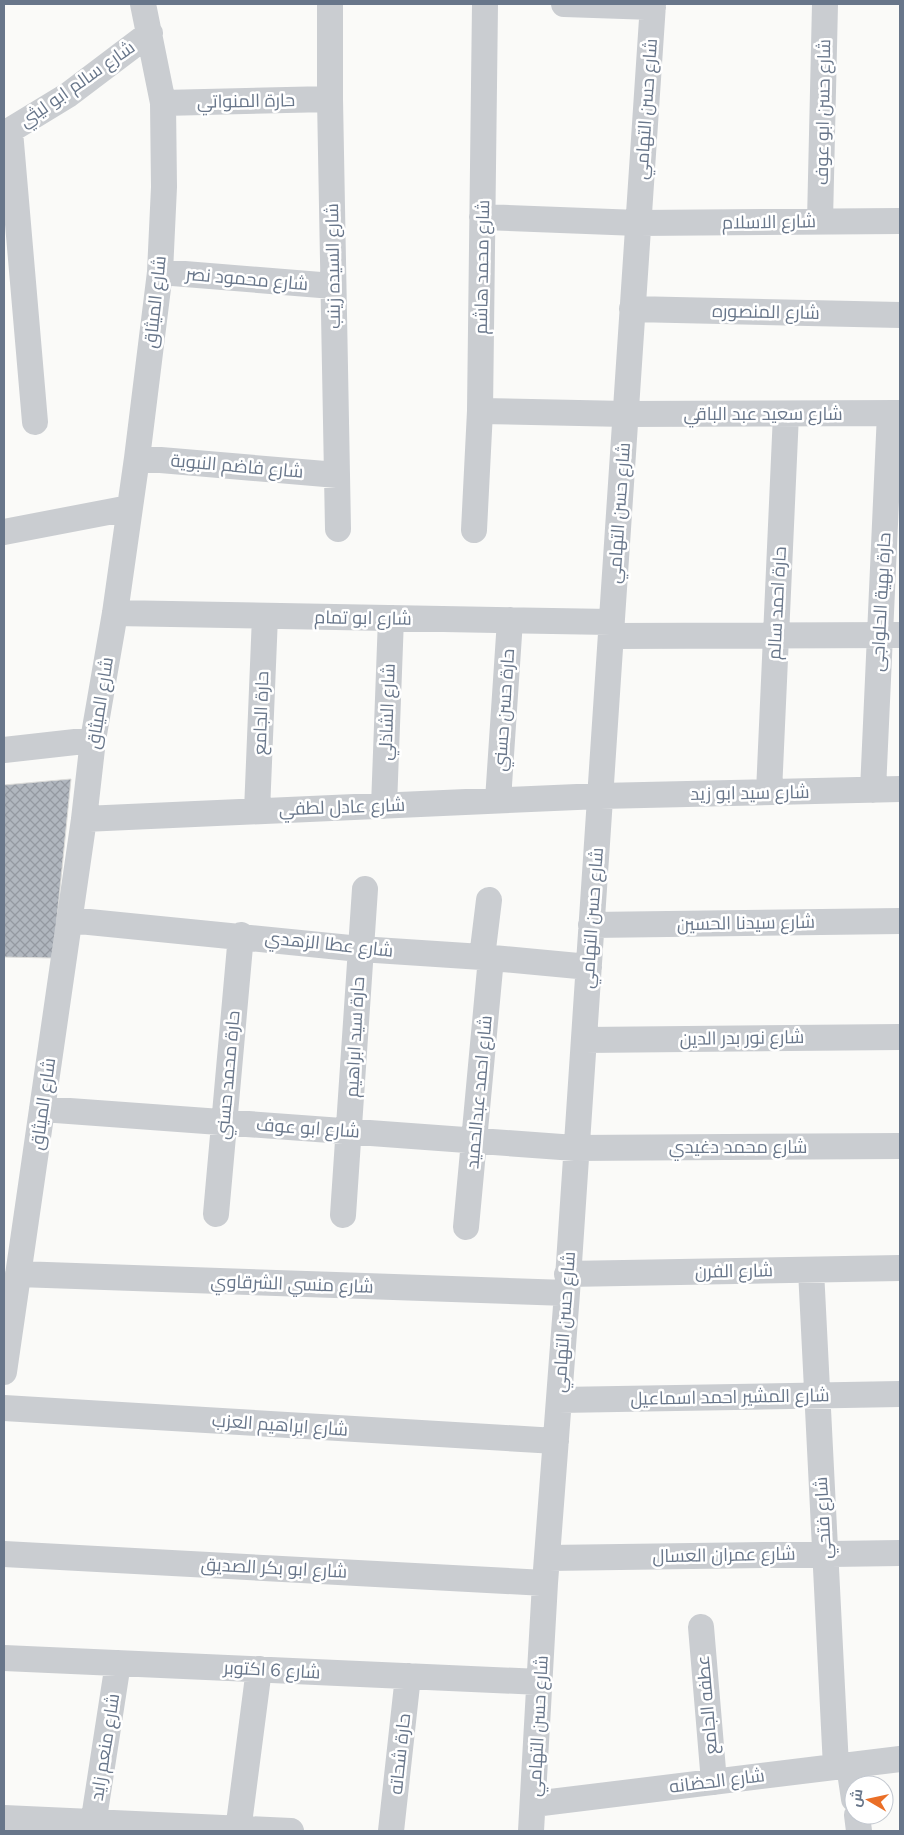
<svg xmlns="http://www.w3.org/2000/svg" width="904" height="1835" font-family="'Nunito Sans',Cairo,sans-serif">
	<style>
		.building { fill: url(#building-cross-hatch); stroke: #dcdcda }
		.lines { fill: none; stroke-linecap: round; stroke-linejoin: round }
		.street { stroke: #cacdd1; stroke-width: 26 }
		.labels { text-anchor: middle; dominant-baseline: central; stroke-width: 5; stroke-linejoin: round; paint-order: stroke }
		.street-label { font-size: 18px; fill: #68768a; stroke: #fff }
	</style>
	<defs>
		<pattern id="building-cross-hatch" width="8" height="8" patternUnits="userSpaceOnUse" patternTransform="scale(1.25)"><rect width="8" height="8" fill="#b1b7bf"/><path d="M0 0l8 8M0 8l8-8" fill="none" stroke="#9499a1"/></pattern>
	</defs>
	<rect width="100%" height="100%" fill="#fafaf8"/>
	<!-- building -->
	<path class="building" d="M71 779 53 958 4 957V785Z"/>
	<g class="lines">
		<!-- street -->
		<path class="street" d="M330 4V99L338 529
			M564 4 653 7
			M163 103 330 99
			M10 131 35 422
			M4 134 68 95 150 33
			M482 217 638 223 900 221
			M820 221 825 4
			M160 272 333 286
			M632 309 900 315
			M480 411 626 414 900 413
			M137 458 337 475
			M474 530 480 411 485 4
			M4 532 129 508
			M115 613 611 622
			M611 636 900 635
			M4 750 93 740
			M873 790 890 413
			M769 792 786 414
			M498 800 510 620
			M384 806 391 618
			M257 811 265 616
			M84 819 600 796 900 789
			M69 920 360 949 482 957 589 967
			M591 925 900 921
			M482 957 489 900
			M584 1040 900 1037
			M42 1109 575 1148 900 1146
			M216 1214 241 935
			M343 1215 365 889
			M466 1227 491 958
			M811 1270 836 1767
			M18 1274 567 1293
			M567 1274 900 1268
			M4 1372 84 819 93 740 115 613 137 458 160 272 164 187 163 103 143 4
			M559 1400 900 1394
			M4 1408 556 1441
			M4 1554 545 1583
			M548 1558 900 1553
			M701 1627 714 1782
			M4 1658 540 1682
			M849 1765 854 1799
			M534 1804 900 1759
			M857 1815 859 1831
			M4 1818 291 1831
			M92 1831 118 1663
			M238 1831 259 1669
			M391 1831 408 1676
			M531 1831 545 1583 567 1293 653 4"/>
	</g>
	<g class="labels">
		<!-- street labels -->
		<g class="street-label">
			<text transform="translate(77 84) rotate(-35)">شارع سالم ابو ليثي</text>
			<text transform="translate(246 101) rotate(-1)">حارة المنواتي</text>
			<text transform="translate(646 109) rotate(-86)">شارع حسن التهامي</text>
			<text transform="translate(823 112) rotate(-89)">شارع حسن ابو عوف</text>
			<text transform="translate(769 222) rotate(-1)">شارع الاسلام</text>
			<text transform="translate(333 266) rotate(-91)">شارع السيده زينب</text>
			<text transform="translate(482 267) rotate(-89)">شارع محمد هاشم</text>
			<text transform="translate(247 279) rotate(5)">شارع محمود نصر</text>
			<text transform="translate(155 302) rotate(-84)">شارع الميثاق</text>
			<text transform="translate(766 312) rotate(1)">شارع المنصوره</text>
			<text x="763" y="414">شارع سعيد عبد الباقي</text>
			<text transform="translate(237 466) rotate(5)">شارع فاضم النبوية</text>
			<text transform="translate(619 513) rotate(-86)">شارع حسن التهامي</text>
			<text transform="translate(881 602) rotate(-87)">حارة بهية الحلواجى</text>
			<text transform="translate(777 603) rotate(-87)">حارة احمد سالم</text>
			<text transform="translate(363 618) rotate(1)">شارع ابو تمام</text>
			<text transform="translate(100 703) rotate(-81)">شارع الميثاق</text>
			<text transform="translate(504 710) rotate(-86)">حارة حسن حسني</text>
			<text transform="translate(387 712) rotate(-88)">شارع الشاذلي</text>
			<text transform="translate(261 713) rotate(-88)">حارة الجامع</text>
			<text transform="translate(750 793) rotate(-1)">شارع سيد ابو زيد</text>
			<text transform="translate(342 807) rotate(-2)">شارع عادل لطفي</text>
			<text transform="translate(592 918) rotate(-86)">شارع حسن التهامي</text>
			<text transform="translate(746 923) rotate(-1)">شارع سيدنا الحسين</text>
			<text transform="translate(329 944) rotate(6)">شارع عطا الزهدي</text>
			<text transform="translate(355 1037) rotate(-87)">حارة سيد ابراهيم</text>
			<text transform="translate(742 1038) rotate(-1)">شارع نور بدر الدين</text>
			<text transform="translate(228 1075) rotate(-85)">حارة محمد حسني</text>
			<text transform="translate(479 1092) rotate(-85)">شارع احمد عبدالحميد</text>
			<text transform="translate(43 1104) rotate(-82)">شارع الميثاق</text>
			<text transform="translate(308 1128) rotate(4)">شارع ابو عوف</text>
			<text x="738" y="1147">شارع محمد دغيدي</text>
			<text transform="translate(734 1271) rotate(-1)">شارع الفرن</text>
			<text transform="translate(292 1284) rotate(2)">شارع منسي الشرقاوي</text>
			<text transform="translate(564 1322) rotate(-86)">شارع حسن التهامي</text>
			<text transform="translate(730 1397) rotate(-1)">شارع المشير احمد اسماعيل</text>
			<text transform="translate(280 1425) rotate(4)">شارع ابراهيم العزب</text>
			<text transform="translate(823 1518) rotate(-93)">شارع فتحي</text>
			<text transform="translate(724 1555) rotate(-1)">شارع عمران العسال</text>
			<text transform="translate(274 1568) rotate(3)">شارع ابو بكر الصديق</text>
			<text transform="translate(272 1670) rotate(3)">شارع 6 اكتوبر</text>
			<text transform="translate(707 1705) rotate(-95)">عطفه الجامع</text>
			<text transform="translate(538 1726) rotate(-87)">شارع حسن التهامي</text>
			<text transform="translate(105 1747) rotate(-81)">شارع منعم زايد</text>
			<text transform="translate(400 1754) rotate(-84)">حارة شحاته</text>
			<text transform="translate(717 1781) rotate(-7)">شارع الحضانه</text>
		</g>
	</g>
	<!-- border -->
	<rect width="904" height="1835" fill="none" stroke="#68768a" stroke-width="10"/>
	<!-- north arrow -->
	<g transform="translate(869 1800) rotate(279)"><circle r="24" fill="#ffffff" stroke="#c3c8d0"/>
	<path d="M0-4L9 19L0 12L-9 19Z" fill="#ea6f27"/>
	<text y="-8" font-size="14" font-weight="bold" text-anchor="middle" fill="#68768a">ش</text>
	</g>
</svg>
